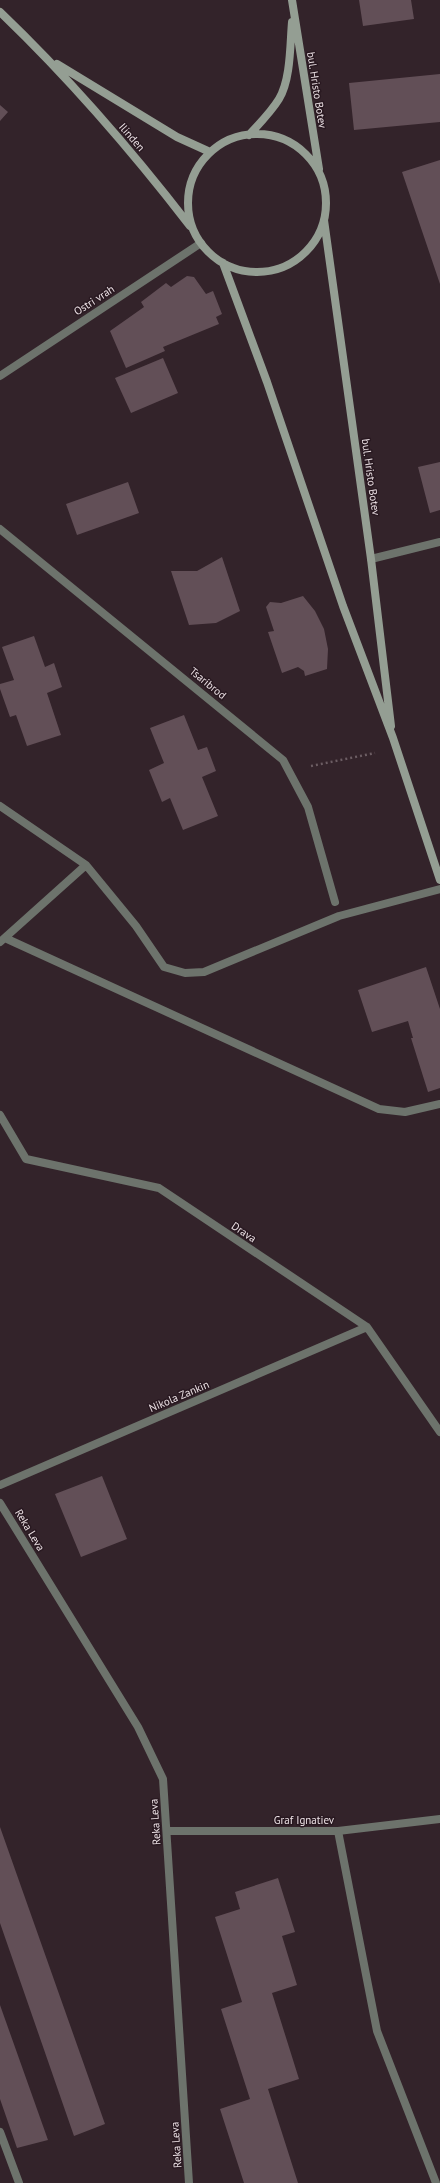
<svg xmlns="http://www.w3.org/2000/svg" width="440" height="2183" font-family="'PT Sans',sans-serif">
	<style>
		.building { fill: #624f57 }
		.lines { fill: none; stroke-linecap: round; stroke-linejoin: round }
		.path { stroke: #6c5d63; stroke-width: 2.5; stroke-dasharray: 2 3; stroke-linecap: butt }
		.street { stroke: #6d736c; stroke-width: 8 }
		.secondary { stroke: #949e93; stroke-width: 8 }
		.labels { text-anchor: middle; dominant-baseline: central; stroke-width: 3; stroke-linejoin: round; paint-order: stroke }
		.street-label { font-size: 11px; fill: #ebe0e4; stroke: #291921 }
	</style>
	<rect width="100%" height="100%" fill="#33232a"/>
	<!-- building -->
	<path class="building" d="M359 0H411L414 19 363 26Z
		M440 74V122L354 130 349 83Z
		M0 105 8 112 0 121Z
		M440 160V284L402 172Z
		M187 276 194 277 206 294 213 291 222 314 216 317 219 324 163 347 165 351 126 368 110 331 144 307 141 302 166 283 171 287Z
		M163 358 178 393 131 413 115 378Z
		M440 462V510L430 513 418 467Z
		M128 482 139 513 77 535 66 504Z
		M222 557 240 611 216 623 189 625 171 571H197Z
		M303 596 315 611 324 629 328 649 327 669 305 676 304 671 298 667 282 673 268 632 274 631 266 607 270 602 281 603Z
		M34 636 45 667 54 663 62 687 47 693 61 735 27 746 16 715 10 717 0 689V684L14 680 2 647Z
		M184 715 198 750 207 747 216 771 202 777 218 816 183 830 170 798 162 802 149 770 164 763 150 728Z
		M426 967 440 1009V1088L428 1092 411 1038H413L408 1021 372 1032 358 990Z
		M102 1476 127 1539 81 1557 55 1494Z
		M0 1827 105 2124 74 2136 0 1923Z
		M278 1878 295 1932 282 1936 297 1985 272 1993 299 2079 268 2089 298 2183H244L220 2109 250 2099 221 2009 242 2002 215 1917 240 1909 235 1892Z
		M0 2005 48 2140 17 2148 0 2099Z"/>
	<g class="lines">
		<!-- path -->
		<path class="path" d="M311 766 375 753"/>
		<!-- street -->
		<path class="street" d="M0 376 201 243
			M0 529 283 760 308 807 335 902
			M371 559 440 542
			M0 806 86 865
			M5 938 379 1109 405 1112 440 1104
			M0 942 86 865 136 926 164 967 185 973 204 972 339 916 440 889
			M0 1115 26 1159 159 1188 367 1327 440 1432
			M0 1485 367 1327
			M0 1503 138 1727 163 1779 189 2183
			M167 1831H338L440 1819
			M338 1831 377 2031 436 2183
			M0 2132 19 2183"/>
		<!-- secondary -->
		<path class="secondary" d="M292 0 319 169
			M0 12C69 78 132 151 190 226
			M57 64 177 137 210 152
			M188 203a69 69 0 1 1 138 0a69 69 0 1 1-138 0Z
			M249 135C260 123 271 112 279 99 291 79 290 44 292 22
			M324 220 371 559 391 726
			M223 263 267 382 343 606 393 738 440 880"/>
	</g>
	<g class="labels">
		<!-- street labels -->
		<g class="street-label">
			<text transform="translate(317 90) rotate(81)">bul. Hristo Botev</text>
			<text transform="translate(132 137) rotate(49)">Ilinden</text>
			<text transform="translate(94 300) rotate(-33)">Ostri vrah</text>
			<text transform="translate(371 477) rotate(82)">bul. Hristo Botev</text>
			<text transform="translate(208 683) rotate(39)">Tsaribrod</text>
			<text transform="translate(244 1232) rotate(34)">Drava</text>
			<text transform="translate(179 1396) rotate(-23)">Nikola Zankin</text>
			<text transform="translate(30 1530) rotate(59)">Reka Leva</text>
			<text x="304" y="1820">Graf Ignatiev</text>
			<text transform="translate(155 1822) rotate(-94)">Reka Leva</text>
			<text transform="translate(176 2145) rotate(-94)">Reka Leva</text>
		</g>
	</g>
</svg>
